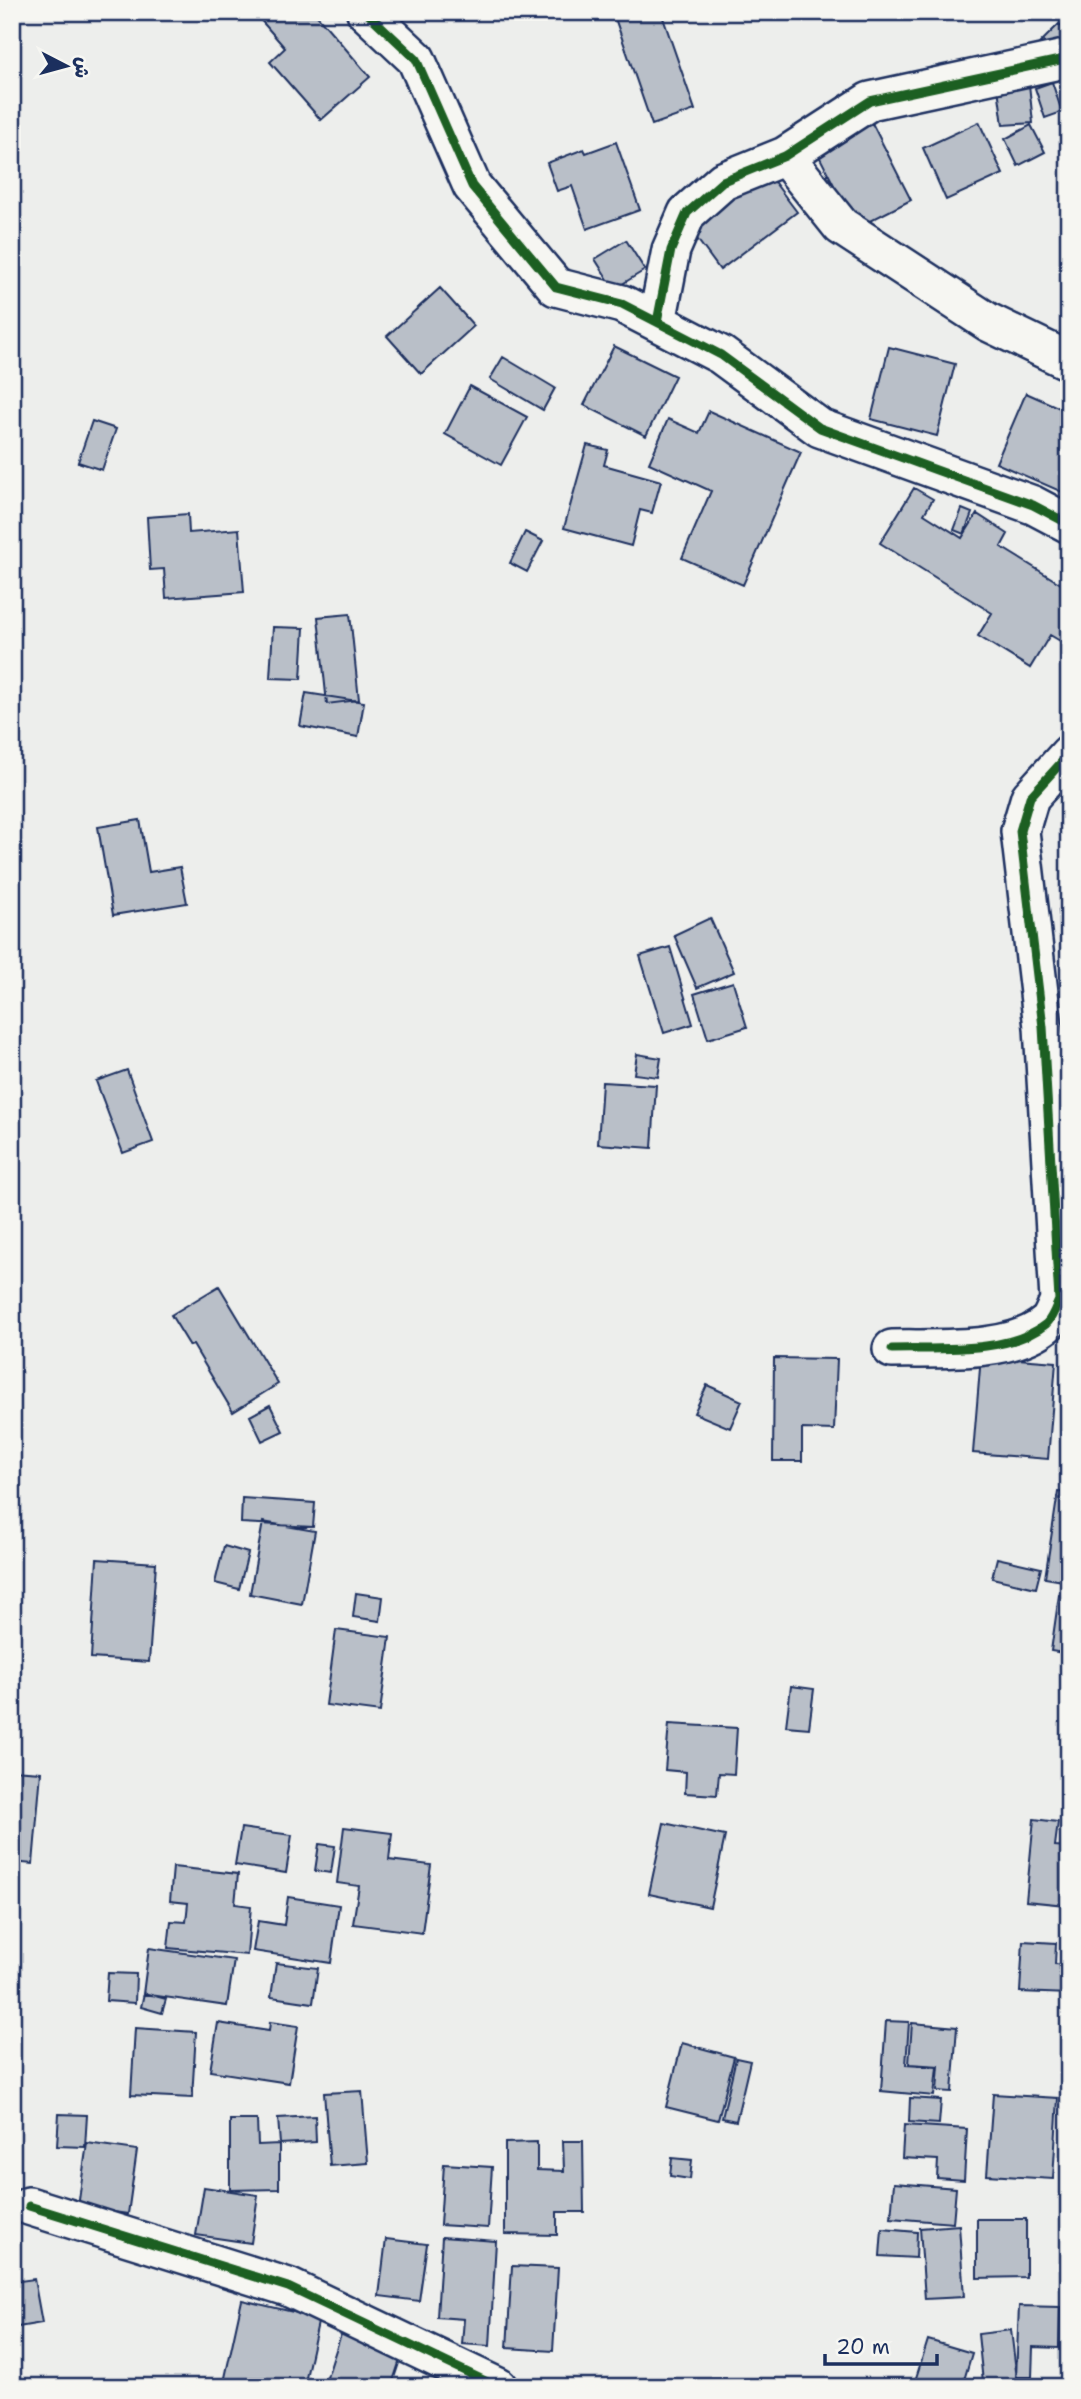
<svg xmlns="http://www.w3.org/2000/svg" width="1081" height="2399" font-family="'Shantell Sans','Playpen Sans Arabic',sans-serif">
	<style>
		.building { fill: #b9bfc8; stroke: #1b2f5e; stroke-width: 2 }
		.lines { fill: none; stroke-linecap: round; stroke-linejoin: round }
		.street-casing { stroke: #1b2f5e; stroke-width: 42 }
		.street { stroke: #f6f6f2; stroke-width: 37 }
		.cycleway-casing { stroke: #f6f6f2; stroke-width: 13 }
		.cycleway { stroke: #1b5e20; stroke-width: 9 }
	</style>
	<rect width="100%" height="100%" fill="#edeeec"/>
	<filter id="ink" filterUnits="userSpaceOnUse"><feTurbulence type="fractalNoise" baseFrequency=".0143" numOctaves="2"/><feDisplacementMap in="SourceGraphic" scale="14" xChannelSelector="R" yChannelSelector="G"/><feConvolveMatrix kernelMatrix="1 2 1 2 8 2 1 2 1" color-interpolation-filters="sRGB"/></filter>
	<g filter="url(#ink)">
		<!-- building -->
		<path class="building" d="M266 12H314L370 77 321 120 270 62 285 48 259 18Z
			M632 12H661L695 110 652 125 615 18Z
			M1059 24 1069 34V42L1051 60 1037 46Z
			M1052 82 1062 112 1045 118 1035 88Z
			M1029 84 1033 123 1003 125 998 88Z
			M979 122 1003 174 946 200 923 148Z
			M872 123 911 200 856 228 817 152Z
			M1031 125 1045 152 1018 166 1005 139Z
			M616 142 640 210 587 229 572 186 557 191 547 163 584 149 586 153Z
			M766 171 797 212 720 270 689 228Z
			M626 240 645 270 614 289 595 259Z
			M440 288 474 326 421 374 387 336Z
			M614 346 675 376 646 436 584 405Z
			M889 347 955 364 937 436 871 419Z
			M503 357 555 388 543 410 490 379Z
			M470 386 527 417 501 465 445 434Z
			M1026 393 1069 412V495L996 463Z
			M709 411 801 452 743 585 682 558 711 491 649 463 668 419 699 433Z
			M92 421 116 429 102 470 78 462Z
			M587 445 608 450 604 465 661 481 652 513 640 510 631 546 564 528Z
			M914 488 933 499 924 514 962 538 977 514 1008 534 1001 547 1069 589V642L1067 645 1050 635 1030 668 978 636 992 613 880 543Z
			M962 509 972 513 964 534 954 530Z
			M188 514 189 533 239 529 244 592 166 598 164 569 150 570 147 517Z
			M525 532 543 541 527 572 510 563Z
			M350 614 359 700 327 704 318 617Z
			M273 627 304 628 301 679 270 678Z
			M306 693 364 702 358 737 300 726Z
			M140 820 149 872 180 867 187 903 113 915 98 827Z
			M1069 909V984L1059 910Z
			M710 918 734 972 697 988 674 935Z
			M670 947 693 1024 664 1033 640 956Z
			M733 982 747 1027 708 1039 694 994Z
			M637 1054 661 1058 658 1077 634 1074Z
			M127 1070 153 1142 123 1153 96 1081Z
			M602 1082 656 1085 652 1148 598 1144Z
			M219 1286 278 1384 233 1412 193 1345 190 1346 171 1315Z
			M981 1356 1056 1362 1048 1459 973 1453Z
			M774 1358 837 1359 834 1430 802 1429V1461H773Z
			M707 1385 742 1401 730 1428 694 1413Z
			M270 1405 283 1431 262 1441 250 1416Z
			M1058 1492 1069 1493V1582L1045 1578Z
			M242 1498 315 1503 313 1527 241 1523Z
			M263 1522 315 1531 302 1604 250 1594Z
			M224 1546 248 1553 239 1589 215 1583Z
			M997 1558 1041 1568 1036 1588 992 1578Z
			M97 1559 156 1563 149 1662 91 1658Z
			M356 1593 383 1597 380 1621 353 1617Z
			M1059 1595 1069 1596V1654L1051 1651Z
			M336 1630 390 1637 380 1712 326 1705Z
			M791 1686 814 1689 809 1728 786 1726Z
			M669 1724 737 1728 734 1774 719 1773 717 1795 685 1793 686 1772 665 1770Z
			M12 1770 41 1772 33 1864 12 1862 14 1835H12Z
			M1034 1819 1058 1822 1055 1846 1069 1847V1936H1062L1065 1905 1026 1901Z
			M664 1823 725 1836 710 1907 649 1894Z
			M344 1827 392 1833 389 1860 431 1865 422 1933 353 1924 359 1886 337 1883Z
			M241 1828 292 1835 286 1873 235 1865Z
			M319 1844 335 1846 331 1873 315 1871Z
			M173 1867 238 1874 235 1904 251 1906 247 1955 168 1948 171 1921 186 1922 188 1903 170 1901Z
			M288 1897 339 1905 331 1963 253 1951 258 1921 284 1925Z
			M1023 1941 1056 1943 1055 1964 1069 1965V1994L1020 1992Z
			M149 1948 234 1960 227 2006 143 1994Z
			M276 1963 318 1968 313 2003 271 1997Z
			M108 1973 136 1974 135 2003 106 2001Z
			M144 1993 166 1999 162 2013 141 2007Z
			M886 2021 909 2022 906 2065 937 2067 934 2096 881 2091Z
			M270 2022 298 2026 289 2083 210 2071 218 2023 269 2031Z
			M912 2023 957 2027 952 2092 937 2091 939 2066 909 2064Z
			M135 2028 196 2032 192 2098 131 2095Z
			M682 2043 734 2057 718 2120 666 2107Z
			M736 2058 750 2061 736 2121 722 2118Z
			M362 2091 368 2163 330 2166 324 2093Z
			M993 2094 1058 2098 1053 2179 987 2175Z
			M910 2098 941 2100 939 2124 909 2122Z
			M59 2114 87 2115 85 2147 57 2146Z
			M315 2116 316 2142 280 2144 278 2118Z
			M230 2120H257L258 2145 279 2144V2189L230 2190Z
			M904 2125 967 2129 964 2180 937 2178 938 2160 902 2158Z
			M563 2141H583L584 2212H557V2235L505 2234V2143L537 2142V2170L564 2171Z
			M87 2143 137 2150 128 2214 78 2207Z
			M672 2158 692 2160 690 2179 670 2176Z
			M444 2164 492 2167 488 2228 440 2225Z
			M894 2183 956 2188 953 2223 891 2218Z
			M204 2187 258 2195 251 2243 196 2235Z
			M977 2219H1026V2277L977 2278Z
			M959 2225 964 2297 925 2299 920 2228Z
			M882 2229 917 2232 916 2258 880 2256Z
			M442 2237 496 2241 490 2346 462 2344 464 2319 437 2317Z
			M386 2239 427 2244 419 2301 379 2296Z
			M512 2266 558 2268 553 2351 507 2348Z
			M34 2279 42 2323 12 2328V2282Z
			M242 2300 319 2318 304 2387H223Z
			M1019 2306 1060 2307 1059 2348 1033 2347 1032 2377H1016Z
			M344 2325 405 2345 391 2387H324Z
			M1011 2330 1017 2379 983 2382 978 2334Z
			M928 2340 972 2353 962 2387H933L915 2381Z"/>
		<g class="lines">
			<!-- street casing -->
			<g class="street-casing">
				<path id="street" d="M366 12 416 59 472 186 556 287 622 304 721 355 820 428 1033 505 1069 524
					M785 156 841 226 988 322 1069 361
					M657 322 671 250 687 213 723 181 785 156 870 101 1069 58
					M892 1349C937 1348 1010 1354 1046 1324 1052 1319 1056 1307 1059 1300L1043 1027 1020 831 1030 797 1069 754
					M29 2206 288 2287 498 2387"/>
			</g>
			<!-- street -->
			<use href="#street" class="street"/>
			<!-- cycleway casing -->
			<g class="cycleway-casing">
				<path id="cycleway" d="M366 12 416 59 472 186 556 287 622 304 721 355 820 428 1033 505 1069 524
					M657 322 671 250 687 213 723 181 785 156 870 101 1069 58
					M892 1349C937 1348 1010 1354 1046 1324 1052 1319 1056 1307 1059 1300L1043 1027 1020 831 1030 797 1069 754
					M29 2206 288 2287 498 2387"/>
			</g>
			<!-- cycleway -->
			<use href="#cycleway" class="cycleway"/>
		</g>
	</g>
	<!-- margin -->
	<rect width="1081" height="2399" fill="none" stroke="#f6f6f2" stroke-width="42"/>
	<rect x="21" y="21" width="1039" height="2357" fill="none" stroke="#1b2f5e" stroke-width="2.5" filter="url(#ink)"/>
	<!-- north arrow -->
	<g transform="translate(66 66) rotate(96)" stroke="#f6f6f2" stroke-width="5" paint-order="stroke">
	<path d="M0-5L12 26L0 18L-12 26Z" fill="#1b2f5e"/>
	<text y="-10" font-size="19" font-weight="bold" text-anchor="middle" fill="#1b2f5e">ش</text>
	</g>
	<!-- scale -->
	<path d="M825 2354v10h112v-10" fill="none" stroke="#1b2f5e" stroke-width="3.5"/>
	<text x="836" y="2354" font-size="21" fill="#1b2f5e" stroke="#f6f6f2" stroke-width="5" paint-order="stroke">20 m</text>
</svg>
